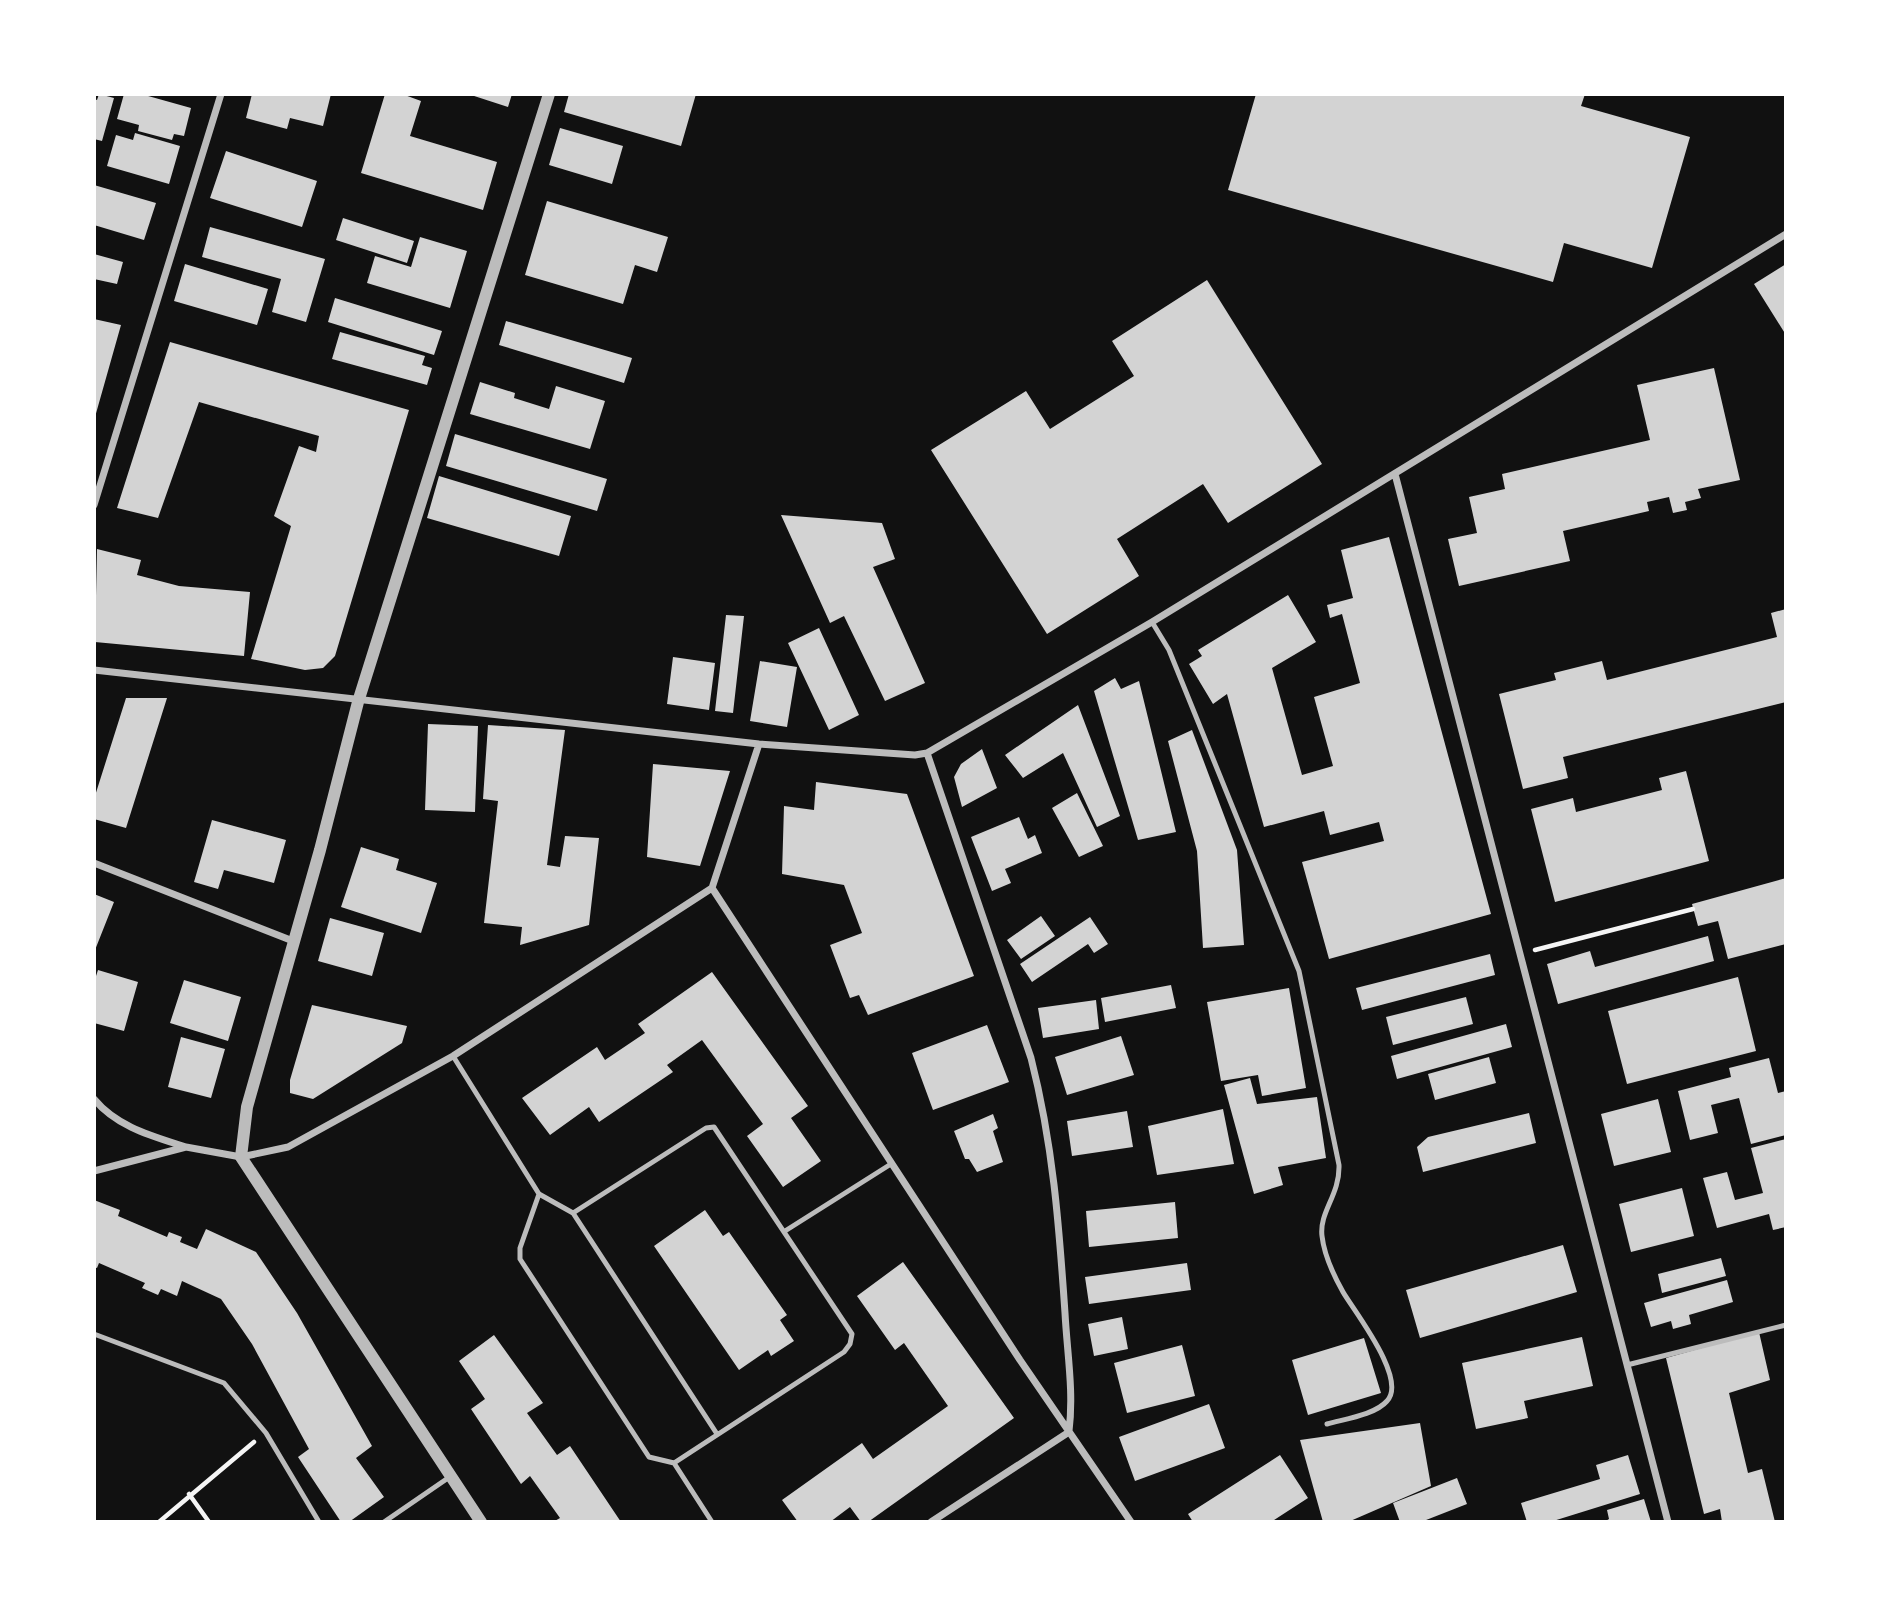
<svg xmlns="http://www.w3.org/2000/svg" width="1880" height="1616" font-family="Poppins,sans-serif">
	<style>
		.building { fill: #d3d3d3 }
		.lines { fill: none; stroke-linecap: round; stroke-linejoin: round }
		.path { stroke: #f5f5f5; stroke-width: 4.5 }
		.service { stroke: #bcbcbc; stroke-width: 5 }
		.minor { stroke: #bcbcbc; stroke-width: 7 }
		.tertiary { stroke: #bcbcbc; stroke-width: 12 }
	</style>
	<rect width="100%" height="100%" fill="#111"/>
	<!-- building -->
	<path class="building" d="M99 94 114 98 102 141 94 139V99L97 100Z
		M124 94H141L191 108 184 136 174 134 172 140 138 131 139 125 117 119Z
		M252 94H331L323 126 290 118 287 129 246 118Z
		M385 94H402L421 101 410 136 497 162 483 210 361 173Z
		M468 94H512L508 107Z
		M569 94H696L681 146 564 112Z
		M1256 94H1585L1581 106 1690 137 1652 268 1564 243 1553 282 1228 190Z
		M560 128 623 146 612 184 549 165Z
		M135 133 180 146 169 184 107 166 116 135 133 140Z
		M226 151 317 181 302 227 210 198Z
		M94 185 156 203 144 240 94 225Z
		M547 201 668 237 657 272 635 265 623 304 525 275Z
		M343 218 414 241 407 263 336 240Z
		M210 227 325 259 306 322 272 312 281 279 202 257Z
		M420 237 467 251 450 308 367 283 375 256 411 267Z
		M94 254 123 262 117 284 94 279Z
		M185 264 268 289 257 325 174 301Z
		M1786 264V335L1754 284Z
		M1207 280 1322 464 1228 523 1203 484 1117 539 1139 576 1047 634 931 450 1026 391 1050 429 1134 376 1112 341Z
		M335 298 442 331 434 355 328 322Z
		M94 319 121 325 95 417H94Z
		M506 321 632 358 624 383 499 345Z
		M340 332 425 356 422 365 432 368 427 385 332 359Z
		M170 342 409 410 335 656 323 668 305 670 251 659 291 526 274 516 299 446 316 452 319 436 199 402 158 518 117 508Z
		M1714 368 1740 480 1698 489 1701 498 1685 502 1687 510 1673 513 1669 497 1647 502 1649 511 1563 531 1570 561 1459 586 1448 539 1477 533 1469 497 1505 489 1502 474 1650 440 1637 385Z
		M480 382 515 393 514 398 549 409 556 386 605 401 590 449 470 414Z
		M455 434 607 479 597 511 446 466Z
		M439 476 571 516 559 556 427 518Z
		M781 515 882 523 895 559 873 567 925 683 885 701 844 616 830 623Z
		M1389 537 1491 914 1329 959 1302 862 1384 841 1379 822 1330 835 1324 811 1264 827 1227 694 1213 704 1189 664 1202 656 1198 650 1288 595 1316 642 1272 668 1302 775 1333 766 1314 697 1360 683 1342 614 1330 618 1327 605 1353 598 1341 550Z
		M97 549 141 560 137 575 179 586 250 592 244 656 95 642Z
		M1786 609V702L1563 757 1568 778 1523 789 1499 694 1556 680 1554 673 1602 661 1607 680 1777 637 1771 613Z
		M726 615 744 616 733 713 715 711Z
		M819 628 859 715 829 730 788 643Z
		M673 657 715 663 709 710 667 704Z
		M760 661 797 667 787 727 750 721Z
		M1115 678 1121 689 1139 681 1176 832 1138 840 1094 691Z
		M126 698H167L126 828 94 819V799Z
		M1078 705 1120 816 1097 827 1063 753 1023 778 1005 755Z
		M428 724 478 726 475 812 425 810Z
		M488 725 565 730 547 865 560 867 565 836 599 838 589 925 520 945 522 927 484 923 498 801 483 799Z
		M1192 730 1237 850 1244 945 1203 948 1197 851 1168 741Z
		M982 749 997 788 962 807 954 777 961 764Z
		M653 764 730 771 700 866 647 857Z
		M1686 771 1709 861 1555 902 1531 809 1573 798 1576 812 1662 790 1659 778Z
		M816 782 907 794 974 976 868 1015 859 995 850 998 830 945 862 933 844 885 782 874 784 806 814 810Z
		M1077 793 1103 846 1079 857 1052 808Z
		M1019 817 1028 839 1035 835 1042 853 1005 869 1011 883 992 891 971 837Z
		M212 820 286 840 274 883 224 870 218 889 194 882Z
		M361 847 399 859 396 870 437 883 421 933 341 907Z
		M1786 878V944L1728 959 1718 921 1698 926 1692 904Z
		M94 894 114 902 95 950H94Z
		M1041 916 1055 936 1021 959 1007 940Z
		M1090 917 1108 944 1094 953 1088 944 1032 982 1020 964Z
		M330 918 384 933 372 976 318 961Z
		M1708 936 1714 961 1558 1004 1547 964 1590 951 1595 967Z
		M1490 954 1495 975 1362 1010 1356 988Z
		M98 970 138 982 124 1031 94 1023V982Z
		M712 972 808 1106 791 1118 821 1161 783 1187 747 1136 763 1124 702 1040 667 1065 673 1072 599 1122 589 1107 550 1135 522 1098 597 1047 605 1060 645 1033 638 1024Z
		M1738 977 1756 1051 1627 1084 1608 1011Z
		M184 980 241 997 228 1041 170 1023Z
		M1171 985 1176 1008 1105 1022 1101 998Z
		M1289 988 1306 1088 1262 1096 1258 1075 1221 1081 1207 1002Z
		M1466 997 1473 1024 1393 1045 1386 1017Z
		M1096 1000 1099 1029 1043 1038 1038 1008Z
		M312 1005 407 1026 402 1043 313 1099 290 1093V1080Z
		M1506 1024 1512 1047 1397 1079 1391 1056Z
		M987 1025 1009 1082 933 1110 912 1053Z
		M1121 1036 1134 1075 1067 1095 1055 1057Z
		M181 1037 225 1049 211 1098 168 1087Z
		M1489 1057 1496 1083 1435 1100 1428 1074Z
		M1769 1058 1778 1093 1786 1091V1135L1751 1144 1739 1098 1711 1105 1718 1133 1690 1140 1678 1091 1731 1077 1729 1068Z
		M1250 1078 1257 1104 1317 1097 1326 1158 1278 1167 1283 1185 1254 1194 1224 1085Z
		M1658 1099 1671 1152 1614 1166 1601 1114Z
		M1223 1109 1234 1164 1157 1175 1148 1126Z
		M1127 1111 1133 1147 1072 1156 1067 1121Z
		M1529 1113 1536 1143 1423 1172 1417 1147 1428 1137Z
		M993 1114 998 1128 993 1131 1003 1162 977 1172 969 1159H965L954 1131Z
		M1786 1139V1227L1773 1230 1769 1214 1717 1228 1703 1178 1727 1172 1735 1200 1763 1193 1751 1148Z
		M1682 1188 1694 1236 1631 1252 1619 1204Z
		M94 1200 120 1210 118 1216 167 1237 169 1232 182 1237 180 1242 197 1249 206 1229 256 1252 297 1313 372 1446 356 1458 384 1497 349 1522H341L298 1457 309 1449 252 1344 221 1299 182 1281 177 1296 161 1289 158 1295 142 1288 145 1283 99 1263 97 1268 94 1267Z
		M1175 1202 1178 1238 1089 1247 1086 1211Z
		M705 1210 723 1236 729 1232 787 1315 780 1320 794 1341 771 1356 768 1350 739 1370 654 1246Z
		M1563 1245 1577 1292 1420 1338 1406 1290Z
		M1721 1258 1726 1276 1662 1293 1658 1274Z
		M903 1262 1014 1418 868 1522H861L850 1507 830 1522H798L782 1500 862 1443 873 1459 948 1406 904 1343 895 1350 857 1296Z
		M1187 1263 1191 1290 1089 1304 1085 1277Z
		M1727 1280 1733 1302 1689 1315 1691 1324 1673 1329 1671 1321 1651 1327 1644 1303Z
		M1122 1317 1128 1349 1094 1356 1088 1324Z
		M1759 1332 1770 1380 1729 1393 1748 1473 1762 1469 1775 1522H1722L1720 1509 1704 1514 1666 1358Z
		M494 1335 543 1403 527 1413 557 1455 570 1446 621 1522H553L560 1518 530 1476 521 1484 471 1409 485 1399 459 1361Z
		M1582 1337 1593 1386 1524 1401 1528 1418 1476 1429 1462 1363Z
		M1364 1338 1381 1393 1308 1415 1292 1360Z
		M1182 1345 1195 1396 1127 1413 1114 1363Z
		M1209 1404 1225 1448 1135 1481 1119 1437Z
		M1420 1423 1431 1486 1348 1522H1323L1300 1440Z
		M1280 1455 1308 1498 1271 1522H1193L1188 1514Z
		M1628 1455 1640 1494 1550 1522H1527L1521 1503 1600 1479 1596 1465Z
		M1457 1478 1467 1504 1421 1522H1400L1393 1503Z
		M1644 1499 1651 1522H1604L1609 1519 1607 1510Z"/>
	<g class="lines">
		<!-- path -->
		<path class="path" d="M1535 950 1693 909
			M189 1494 209 1522
			M159 1522 254 1442"/>
		<!-- service -->
		<path class="service" d="M1152 622 1169 650 1299 971 1339 1165C1340 1195 1319 1212 1322 1236 1324 1254 1334 1276 1343 1292 1354 1311 1408 1379 1387 1401 1375 1415 1344 1419 1327 1424
			M453 1056 539 1194 573 1213 706 1128 714 1127 852 1334 850 1344 844 1352 674 1463
			M539 1194 520 1248V1259L649 1457 674 1463 712 1522
			M573 1213 717 1434
			M785 1231 891 1164
			M94 1334 224 1383 266 1433 319 1522
			M1627 1365 1786 1325
			M384 1522 451 1476"/>
		<!-- minor -->
		<path class="minor" d="M1395 474 1668 1522
			M94 505 221 94
			M94 670 759 744 915 755 927 753 1152 622 1786 234
			M927 753 1031 1058C1053 1144 1059 1225 1065 1313 1067 1352 1074 1392 1069 1431
			M94 863 293 941
			M712 888 1020 1360 1131 1522
			M94 1099C117 1127 152 1136 186 1147
			M94 1171 186 1147 241 1157 288 1147 453 1056 712 888 759 744
			M931 1522 1069 1432"/>
		<!-- tertiary -->
		<path class="tertiary" d="M481 1522 241 1157 247 1107 320 850 358 702 549 94"/>
	</g>
	<!-- border -->
	<rect width="1880" height="1616" fill="none" stroke="#ffffff" stroke-width="192"/>
</svg>
